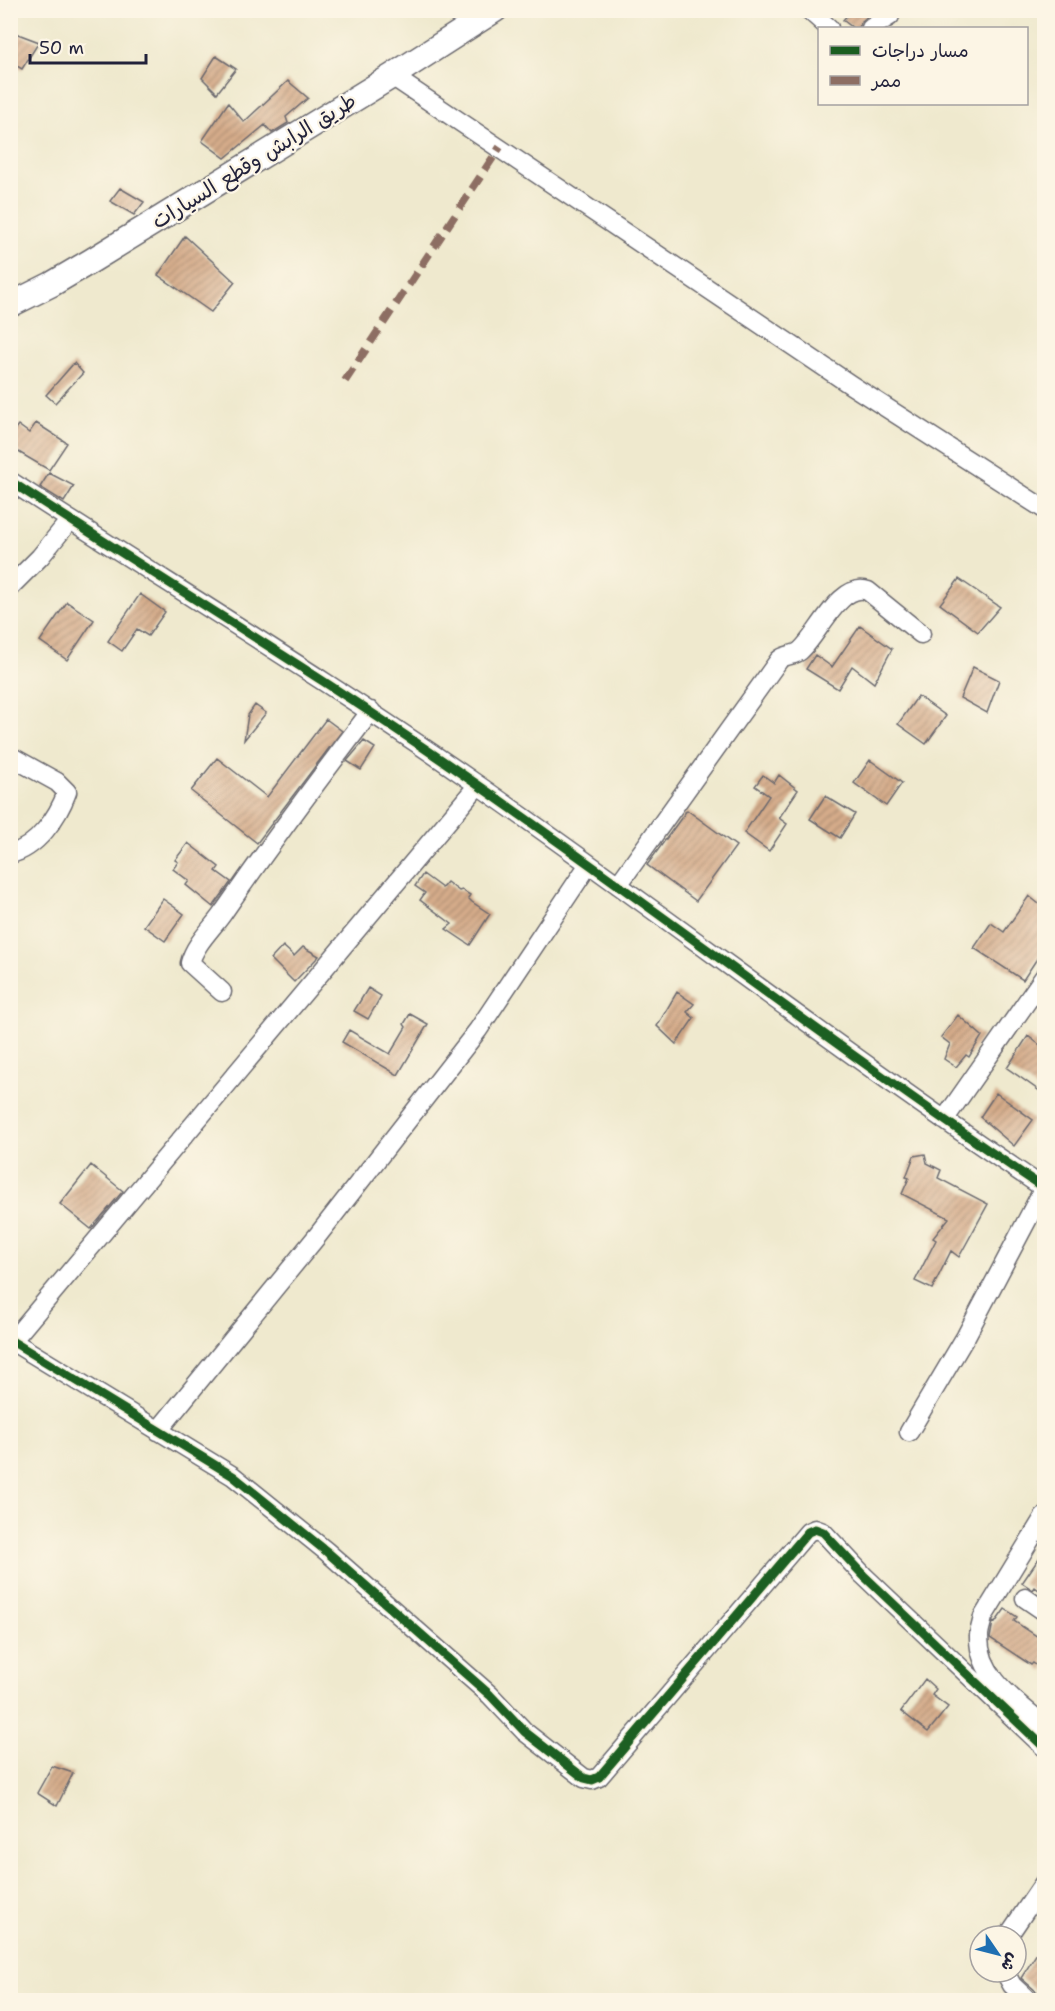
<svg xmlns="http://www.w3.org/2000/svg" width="1055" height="2011" font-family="'Shantell Sans','Playpen Sans Arabic',sans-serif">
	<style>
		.building { fill: url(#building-hatch) }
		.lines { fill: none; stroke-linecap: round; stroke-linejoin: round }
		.minor-casing { stroke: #6a686e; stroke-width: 21 }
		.major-casing { stroke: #6a686e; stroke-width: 27 }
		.minor { stroke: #fff; stroke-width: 18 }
		.major { stroke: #fff; stroke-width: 24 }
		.quiet { stroke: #8d6e63; stroke-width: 8; stroke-dasharray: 15 8; stroke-linecap: butt }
		.cycleway-casing { stroke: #fcf5e5; stroke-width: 13 }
		.cycleway { stroke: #1b5e20; stroke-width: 9 }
		.labels { text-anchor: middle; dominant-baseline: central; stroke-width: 4.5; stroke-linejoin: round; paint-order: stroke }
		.street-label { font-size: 21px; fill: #22223b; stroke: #fcf5e5 }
	</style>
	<defs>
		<pattern id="building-hatch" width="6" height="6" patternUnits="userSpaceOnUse" patternTransform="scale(1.5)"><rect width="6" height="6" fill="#d5ac8a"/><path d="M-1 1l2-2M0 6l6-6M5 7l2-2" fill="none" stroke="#ac8c72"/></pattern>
	</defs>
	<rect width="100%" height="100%" fill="#fcf5e5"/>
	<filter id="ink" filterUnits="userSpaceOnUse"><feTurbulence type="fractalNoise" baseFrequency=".0167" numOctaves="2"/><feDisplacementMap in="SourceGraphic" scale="12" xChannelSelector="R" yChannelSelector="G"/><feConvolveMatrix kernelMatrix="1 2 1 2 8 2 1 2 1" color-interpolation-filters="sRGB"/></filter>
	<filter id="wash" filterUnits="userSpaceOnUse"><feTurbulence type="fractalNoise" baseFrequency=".008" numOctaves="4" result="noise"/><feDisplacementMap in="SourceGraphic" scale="24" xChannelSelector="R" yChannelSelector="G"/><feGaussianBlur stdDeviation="1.35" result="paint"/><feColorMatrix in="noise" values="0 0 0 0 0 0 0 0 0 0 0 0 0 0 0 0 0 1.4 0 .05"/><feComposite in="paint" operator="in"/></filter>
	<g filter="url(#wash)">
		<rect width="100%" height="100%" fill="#efe9ce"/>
		<g id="blocks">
			<!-- building -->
			<path class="building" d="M852 10H875L861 22 859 28H853L843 20Z
				M10 31 39 42 22 69 10 62Z
				M216 56 236 69 217 93 202 78Z
				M288 81 308 98 286 117 288 123 272 133 265 125 225 158 202 141 228 103 244 122Z
				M120 188 144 202 134 215 110 201Z
				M185 236 235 282 211 312 158 275Z
				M74 363 83 373 55 403 46 395Z
				M36 423 67 443 49 470 10 447V435L18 425 29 433Z
				M49 473 74 486 64 502 40 487Z
				M959 579 1000 607 978 632 940 604Z
				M140 594 165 612 148 636 137 629 122 651 108 641Z
				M67 602 94 620 67 660 40 641Z
				M860 626 892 649 874 683 852 666 838 689 806 669 815 655 832 667Z
				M973 667 999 680 987 713 960 698Z
				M918 696 946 716 926 744 898 724Z
				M255 705 266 713 244 740 248 715Z
				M326 719 342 731 257 843 191 791 217 758 267 797Z
				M364 741 375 748 361 770 347 761Z
				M870 760 902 783 886 806 854 783Z
				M763 775 774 783 779 775 798 790 779 818 787 824 769 851 744 833 769 796 755 786Z
				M825 796 855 814 840 838 810 819Z
				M687 810 736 846 696 901 647 865Z
				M188 843 219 867 216 871 231 882 213 907 186 885 189 881 173 869 178 862 175 860Z
				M423 874 442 888 447 882 459 891 462 890 470 895 468 898 472 902 490 914 470 945 446 929 452 924 420 900 425 893 415 886Z
				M1029 896 1044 908V948L1023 980 974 948 991 923 1004 932Z
				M163 899 184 914 165 941 144 926Z
				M283 946 294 956 303 947 319 956 294 982 271 959Z
				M368 988 381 996 368 1019 354 1011Z
				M677 992 694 1004 687 1012 694 1018 676 1044 657 1026Z
				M410 1014 428 1024 398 1075 342 1042 349 1030 390 1054 406 1027 404 1024Z
				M958 1015 982 1036 969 1057 966 1055 956 1067 944 1059 950 1044 941 1037Z
				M1028 1036 1044 1048V1094L1007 1068Z
				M996 1093 1033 1120 1014 1146 980 1117Z
				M925 1154 927 1163 941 1170 938 1178 988 1204 959 1257 951 1251 932 1289 915 1281 936 1240 933 1238 949 1218 902 1194 909 1178 906 1177 914 1156Z
				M91 1165 123 1191 91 1229 60 1204Z
				M1044 1551V1594L1035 1587 1033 1590 1022 1583Z
				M1005 1609 1017 1617 1014 1621 1044 1641V1671L1033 1663 1031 1665 990 1638 993 1622 995 1623Z
				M925 1679 936 1689 932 1695 948 1707 928 1732 901 1711Z
				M52 1766 73 1773 57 1806 37 1793Z
				M1044 1942V1998L1021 1978Z"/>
		</g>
	</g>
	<g filter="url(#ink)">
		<use href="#blocks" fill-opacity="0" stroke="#6a686e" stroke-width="1.5"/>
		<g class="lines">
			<!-- minor casing -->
			<g class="minor-casing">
				<path id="minor" d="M809 10 829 28
					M871 28 890 16
					M392 76 851 385 1044 509
					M10 481C165 582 323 677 475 783 666 916 851 1059 1044 1188
					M10 587 40 557 70 520
					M10 756 57 782 67 792C58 817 37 848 10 854
					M618 885 779 660C785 654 794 656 800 651 818 636 840 581 868 591L921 634
					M222 992 190 963C195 943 214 927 225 910 272 842 321 776 371 711
					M944 1120 1044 977
					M10 1340 233 1476 326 1551 490 1695 525 1732 584 1778 592 1780 599 1777 808 1532 815 1529 823 1532 863 1575 1044 1747
					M12 1341 478 785
					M158 1431 318 1235 478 1030 589 864
					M909 1432 966 1336 1044 1188
					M1044 1517 983 1617C982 1623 979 1630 979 1636 978 1677 1017 1702 1044 1725
					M1025 1598 1044 1611
					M1008 1936 1044 1883
					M1005 1972 1012 1985 1028 2000"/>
			</g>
			<!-- major casing -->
			<g class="major-casing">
				<path id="major" d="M10 305 52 284 91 261 392 76 495 10"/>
			</g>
			<!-- minor -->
			<use href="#minor" class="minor"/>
			<!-- major -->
			<use href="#major" class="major"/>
			<!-- quiet -->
			<path class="quiet" d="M345 381 500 147"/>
			<!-- cycleway casing -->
			<g class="cycleway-casing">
				<path id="cycleway" d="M10 481C165 582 323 677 475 783 666 916 851 1059 1044 1188
					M10 1340 233 1476 326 1551 490 1695 525 1732 584 1778 592 1780 599 1777 808 1532 815 1529 823 1532 863 1575 1044 1747"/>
			</g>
			<!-- cycleway -->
			<use href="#cycleway" class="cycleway"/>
		</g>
	</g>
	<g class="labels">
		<!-- street labels -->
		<g class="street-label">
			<text transform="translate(254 161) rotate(-32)">طريق الرابش وقطع السيارات</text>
		</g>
	</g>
	<!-- margin -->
	<rect width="1055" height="2011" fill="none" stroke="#fcf5e5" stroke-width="36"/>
	<!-- legend -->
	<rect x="818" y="27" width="210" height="78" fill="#fcf5e5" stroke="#a5a1a1" stroke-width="1.5"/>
	<rect x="830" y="46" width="30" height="9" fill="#1b5e20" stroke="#a5a1a1" stroke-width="1.5"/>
	<text x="872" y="57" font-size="18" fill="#22223b">مسار دراجات</text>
	<rect x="830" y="76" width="30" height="9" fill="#8d6e63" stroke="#a5a1a1" stroke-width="1.5"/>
	<text x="872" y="87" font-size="18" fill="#22223b">ممر</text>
	<!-- north arrow -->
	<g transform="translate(998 1954) rotate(125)"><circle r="28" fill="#fcf5e5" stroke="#a5a1a1" stroke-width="1.5"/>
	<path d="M0-4.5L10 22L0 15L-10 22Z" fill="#1f6fb2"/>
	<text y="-9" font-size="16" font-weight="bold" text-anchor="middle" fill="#22223b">ش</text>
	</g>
	<!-- scale -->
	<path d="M30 54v9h116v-9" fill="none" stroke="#22223b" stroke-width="3"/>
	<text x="39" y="54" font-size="18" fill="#22223b" stroke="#fcf5e5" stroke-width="4.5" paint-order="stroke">50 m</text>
</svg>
